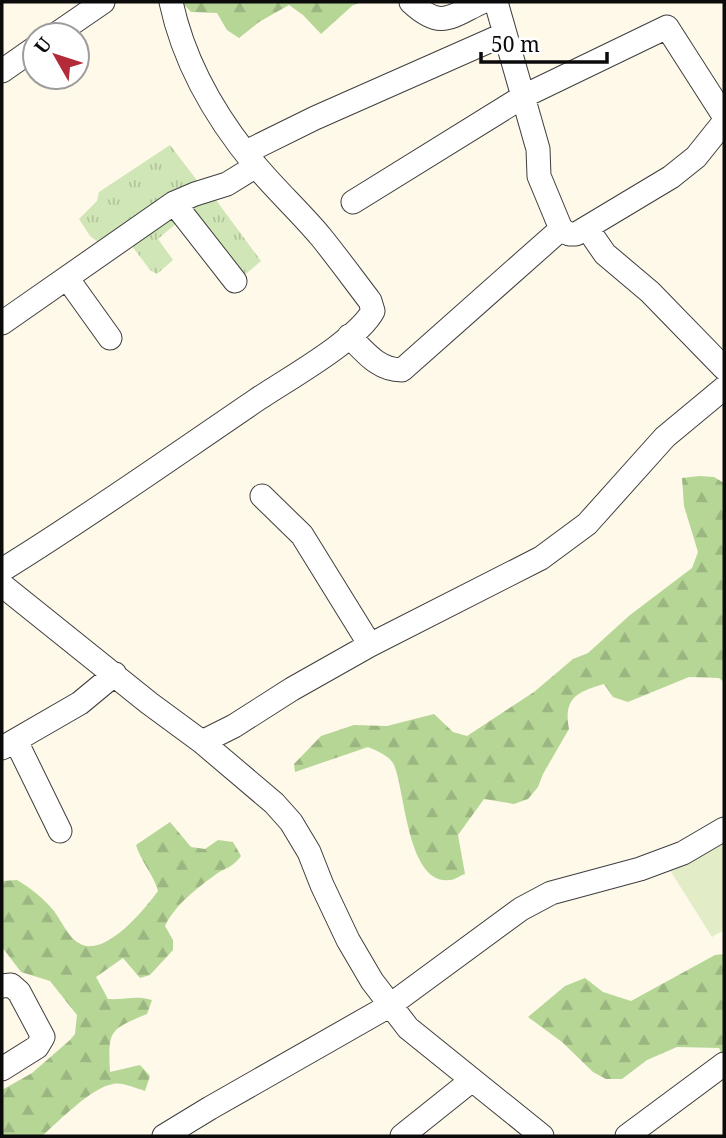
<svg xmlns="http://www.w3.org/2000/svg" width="726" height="1138" font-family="'Noto Serif',serif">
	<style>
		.grass { fill: url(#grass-tufts) }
		.forest { fill: url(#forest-firs) }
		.pitch { fill: #e2edc7 }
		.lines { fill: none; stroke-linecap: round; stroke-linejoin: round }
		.minor-casing { stroke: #3e3e3e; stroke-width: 25 }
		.minor { stroke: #fff; stroke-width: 23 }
	</style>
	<defs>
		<pattern id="grass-tufts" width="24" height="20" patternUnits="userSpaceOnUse" patternTransform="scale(1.75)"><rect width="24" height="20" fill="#d1e6b6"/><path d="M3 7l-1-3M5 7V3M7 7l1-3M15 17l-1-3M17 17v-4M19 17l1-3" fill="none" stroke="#b2c49b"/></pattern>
		<pattern id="forest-firs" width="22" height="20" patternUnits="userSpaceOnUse" patternTransform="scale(1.75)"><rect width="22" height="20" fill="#b6d696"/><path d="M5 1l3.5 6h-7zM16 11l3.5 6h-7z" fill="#9bb680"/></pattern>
	</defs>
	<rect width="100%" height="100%" fill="#fef9e9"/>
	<!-- grass -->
	<path class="grass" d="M170 145 199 183 213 196 261 261 232 286 179 221 158 239 173 260 157 274 150 270 120 230 98 242 90 236 79 219 97 201 99 192Z"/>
	<!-- forest -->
	<path class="forest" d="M182 2H363L353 5 321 34 303 15 289 5 259 22 239 38 227 30 217 13 191 12Z
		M699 476 714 477 724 483V682L719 678 689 677 628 702 613 697 604 684C577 692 563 698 569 729L543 774 538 787 528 799 514 804 484 799 458 835 465 874C461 875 455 880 450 880 407 886 405 789 394 765 390 756 377 751 368 747L295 772 294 764 321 736 354 725 387 726 434 714 453 732 467 736 534 692 573 659 588 653 630 615 692 568 698 552 684 506 682 478Z
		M170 822 191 847 205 849 218 840 233 842 241 856C230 870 227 866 215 875 196 889 175 905 165 926L173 940V950L150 975 140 978 123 958 96 977 108 999C125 1000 135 995 152 1000L147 1014C109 1030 108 1030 110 1072L140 1065 150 1076 145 1091C135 1088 122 1082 113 1084 92 1087 58 1122 42 1136H2V1090L32 1073 70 1040 75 1034 77 1015 50 981 21 972 2 947V881L17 880C31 888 44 899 54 911 61 920 67 935 77 942 103 961 144 910 158 891 154 875 141 862 136 845Z
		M724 954V1059L719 1048 677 1047 647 1060 622 1079H606L593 1072 562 1042 528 1017 565 986 585 978 603 992 631 1001 715 955Z"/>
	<!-- pitch -->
	<path class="pitch" d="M724 835V930L712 937 668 867Z"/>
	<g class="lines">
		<!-- minor casing -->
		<g class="minor-casing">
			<path id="minor" d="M411 2C441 30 450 17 482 2
				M496 2 538 149 539 176 561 229 569 234H576L671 177 696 157 724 122
				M55 35 103 2
				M2 71 35 48
				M246 152 315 118 505 34
				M353 202 524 96 667 27 724 116
				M174 203 235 281
				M587 228 605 254 650 292 724 368
				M67 278 110 338
				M2 323 174 203 195 194 227 184 256 166
				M349 336C365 352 378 370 402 370L561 229
				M262 496 302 535 370 645
				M2 570C88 517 171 458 255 401 284 381 357 341 373 311L370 301C354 280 338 258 321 237 301 213 277 191 256 166 216 118 184 63 171 2
				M2 585 149 703 202 742 274 803 291 822 309 852 322 885 348 940 372 981 408 1028 542 1136
				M16 741 60 831
				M202 742 234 726 292 689 370 645 541 558 587 524 665 437 724 388
				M2 748 80 703 115 674
				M2 986 11 985 19 992 43 1037 37 1047 2 1069
				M164 1136 210 1108 389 1006 521 909 551 893 640 869 683 853 724 829
				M402 1136 472 1080
				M627 1136 724 1064"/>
		</g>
		<!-- minor -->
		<use href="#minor" class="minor"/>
	</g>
	<!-- border -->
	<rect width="726" height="1138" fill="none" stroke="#0b0b0b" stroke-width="7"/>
	<!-- north arrow -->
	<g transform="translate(56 56) rotate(309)"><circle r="33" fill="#ffffff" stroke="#9d9d9d" stroke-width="2"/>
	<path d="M0-5L12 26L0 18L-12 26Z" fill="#b32b39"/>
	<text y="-10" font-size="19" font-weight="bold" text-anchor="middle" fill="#0b0b0b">U</text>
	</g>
	<!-- scale -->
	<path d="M481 52v10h126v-10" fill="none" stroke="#0b0b0b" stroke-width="3.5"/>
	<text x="491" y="52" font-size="21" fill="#0b0b0b" stroke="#ffffff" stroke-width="5" paint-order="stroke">50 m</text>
</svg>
